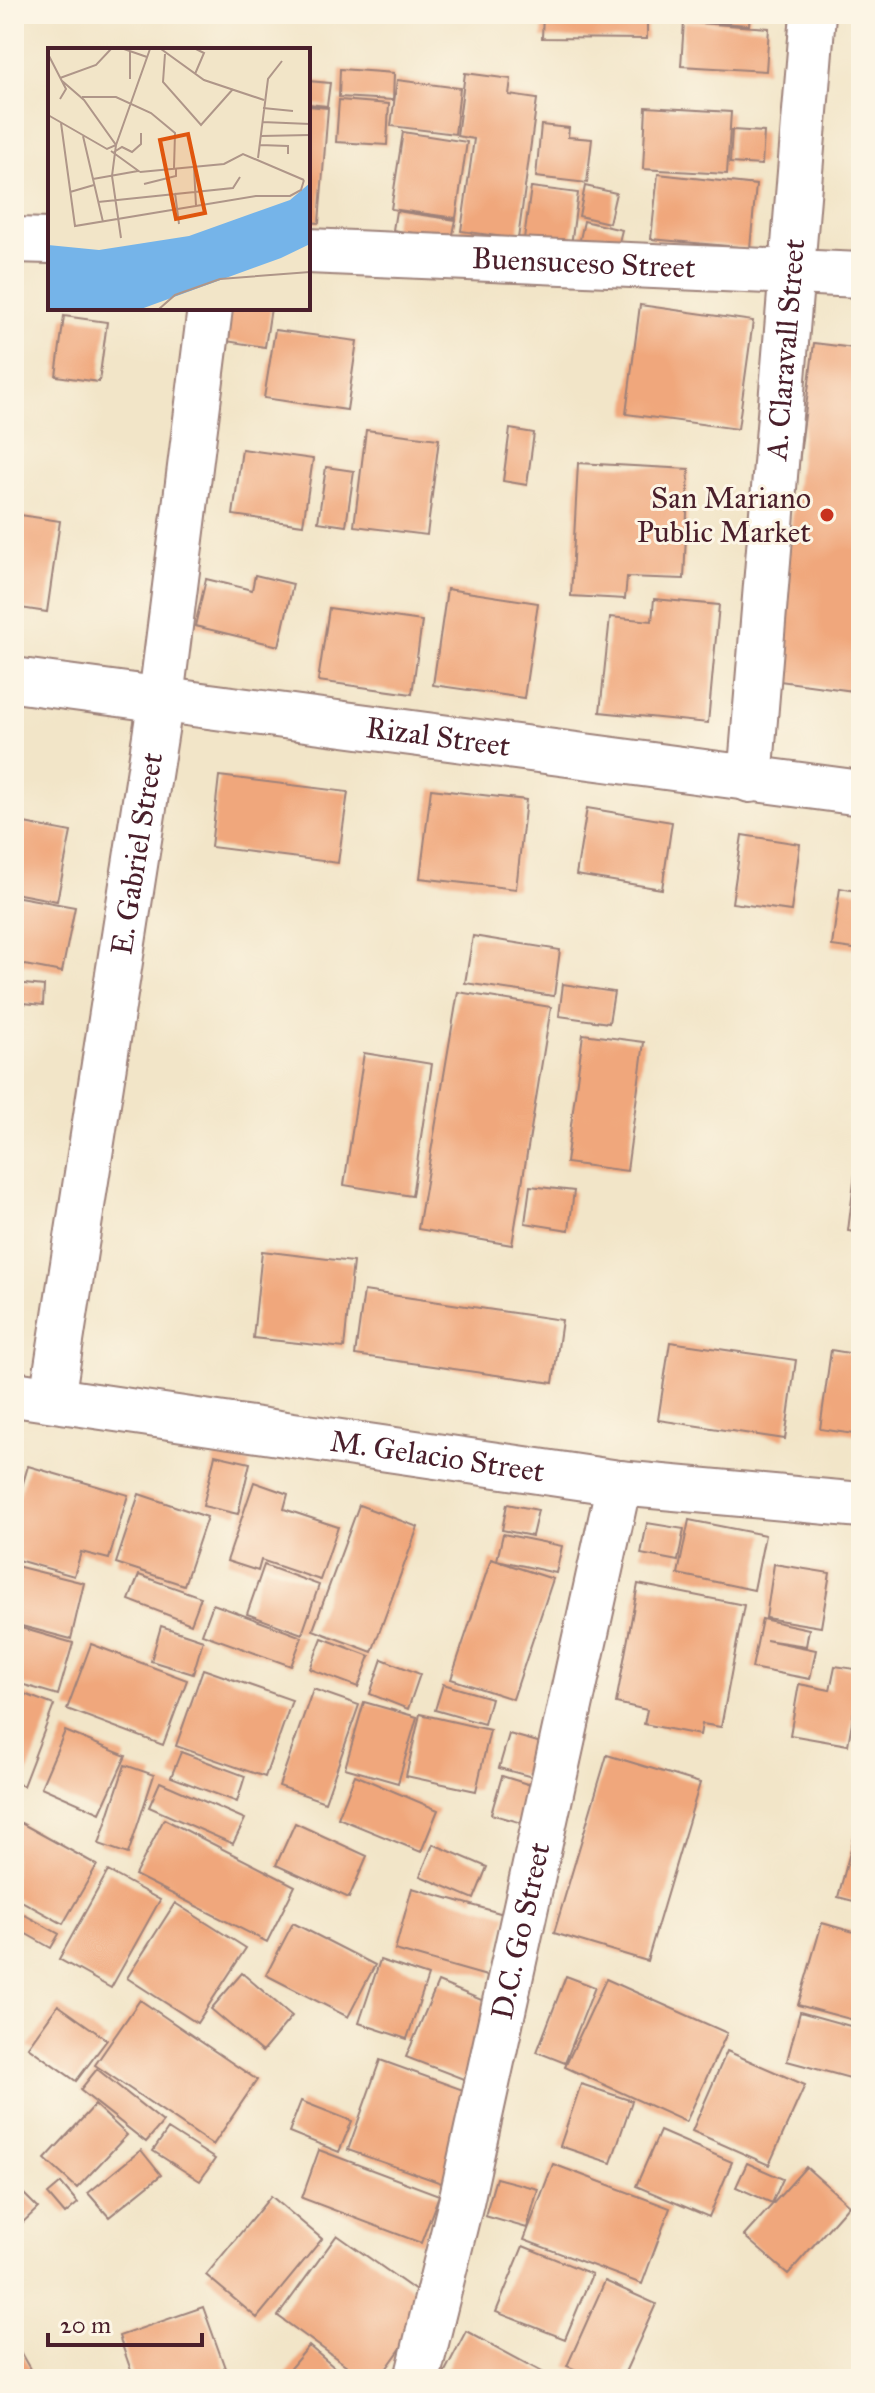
<svg xmlns="http://www.w3.org/2000/svg" width="875" height="2393" font-family="'IM FELL Great Primer',serif">
	<style>
		.building { fill: #f0a77c }
		.lines { fill: none; stroke-linecap: round; stroke-linejoin: round }
		.minor-casing { stroke: #9e827a; stroke-width: 48 }
		.tertiary-casing { stroke: #9e827a; stroke-width: 48 }
		.minor { stroke: #fff; stroke-width: 44 }
		.tertiary { stroke: #fff; stroke-width: 44 }
		.poi-dot { fill: #c8321e; stroke: #fcf5e5; stroke-width: 3 }
		.labels { text-anchor: middle; dominant-baseline: central; stroke-width: 6; stroke-linejoin: round; paint-order: stroke }
		.street-label { font-size: 30px; fill: #4a1f2b; stroke: #fcf5e5 }
		.poi-label { font-size: 30px; fill: #4a1f2b; stroke: #fcf5e5; text-anchor: end }
		.inset-road { fill: none; stroke: #af9689; stroke-width: 2 }
		.view { fill: #e0560e; fill-opacity: 0.15; stroke: #e0560e; stroke-width: 4 }
		.inset-edge { fill: none; stroke: #4a1f2b; stroke-width: 4 }
	</style>
	<rect width="100%" height="100%" fill="#fcf5e5"/>
	<filter id="ink" filterUnits="userSpaceOnUse"><feTurbulence type="fractalNoise" baseFrequency=".0125" numOctaves="2"/><feDisplacementMap in="SourceGraphic" scale="16" xChannelSelector="R" yChannelSelector="G"/><feConvolveMatrix kernelMatrix="1 2 1 2 8 2 1 2 1" color-interpolation-filters="sRGB"/></filter>
	<filter id="wash" filterUnits="userSpaceOnUse"><feTurbulence type="fractalNoise" baseFrequency=".006" numOctaves="4" result="noise"/><feDisplacementMap in="SourceGraphic" scale="32" xChannelSelector="R" yChannelSelector="G"/><feGaussianBlur stdDeviation="1.8" result="paint"/><feColorMatrix in="noise" values="0 0 0 0 0 0 0 0 0 0 0 0 0 0 0 0 0 1.4 0 .05"/><feComposite in="paint" operator="in"/></filter>
	<g filter="url(#wash)">
		<rect width="100%" height="100%" fill="#f2e5c8"/>
		<g id="blocks">
			<!-- building -->
			<path class="building" d="M543 14H647V39L542 38Z
				M655 14H750L749 25 655 18Z
				M684 22 769 28 766 71 681 66Z
				M340 69 394 73 393 100 339 97Z
				M465 73 511 79 509 95 537 99 518 239 461 231 474 139 457 136Z
				M397 80 460 88 455 134 391 126Z
				M308 81 330 83 327 106 308 104Z
				M339 100 389 104 387 145 336 142Z
				M308 106 328 108 319 223 308 222Z
				M646 107 731 112 727 174 643 169Z
				M541 125 569 128 568 137 592 139 587 183 536 177Z
				M732 130 764 132 762 165 730 163Z
				M403 132 467 142 456 218 391 209Z
				M658 174 756 185 750 248 651 239Z
				M585 186 616 193 609 223 579 216Z
				M531 187 578 193 570 253 523 246Z
				M396 211 456 220 452 239 393 230Z
				M584 221 622 230 616 254 579 244Z
				M640 305 753 321 738 429 626 414Z
				M231 308H271L265 347 226 341Z
				M64 316 107 322 99 382 56 376Z
				M275 330 357 341 347 410 264 398Z
				M814 343 861 349V692L772 680Z
				M510 429 534 433 527 485 503 481Z
				M366 430 439 439 427 535 354 526Z
				M242 449 313 459 303 525 233 515Z
				M578 463 689 469 684 579 627 577 625 599 571 596Z
				M326 467 354 471 346 526 318 522Z
				M14 514 60 521 47 612 14 607Z
				M255 575 293 584 279 646 195 626 206 579 252 590Z
				M447 589 538 603 524 698 433 685Z
				M654 599 719 605 708 723 600 712 610 617 652 621Z
				M329 608 422 621 412 694 318 681Z
				M219 776 348 792 338 863 211 847Z
				M431 789 526 800 516 889 420 878Z
				M587 808 672 822 662 889 576 875Z
				M14 821 71 832 57 901 14 893Z
				M742 835 800 844 791 911 732 903Z
				M840 888 861 892V950L832 946Z
				M14 896 75 907 62 972 14 963Z
				M473 936 560 950 554 996 465 983Z
				M14 983 44 986 43 1005 14 1002Z
				M563 984 614 992 609 1023 559 1016Z
				M458 992 551 1007 512 1245 418 1229Z
				M583 1034 644 1042 627 1171 566 1163Z
				M364 1053 432 1064 412 1196 344 1185Z
				M859 1141H861V1233L848 1231Z
				M530 1186 574 1191 569 1230 525 1223Z
				M262 1251 353 1262 344 1348 253 1338Z
				M364 1291 562 1320 553 1383 355 1355Z
				M670 1342 796 1360 785 1439 658 1420Z
				M831 1350 861 1355V1435L820 1429Z
				M215 1455 250 1463 238 1514 203 1506Z
				M28 1466 128 1495 109 1559 81 1552 74 1576 14 1559V1514Z
				M254 1482 288 1494 284 1509 338 1527 320 1580 261 1560 258 1571 227 1561Z
				M139 1494 207 1517 184 1585 116 1563Z
				M507 1504 538 1510 532 1536 502 1530Z
				M359 1505 418 1527 372 1652 313 1630Z
				M689 1520 765 1535 754 1590 678 1574Z
				M647 1523 684 1529 678 1561 641 1554Z
				M503 1534 562 1546 556 1573 497 1560Z
				M491 1559 553 1579 513 1699 451 1679Z
				M774 1564 830 1573 821 1627 766 1618Z
				M264 1565 319 1585 302 1634 247 1614Z
				M16 1566 84 1583 71 1639 14 1624Z
				M139 1575 201 1597 191 1624 129 1600Z
				M638 1584 744 1605 721 1727 702 1724 700 1735 644 1724 647 1710 616 1703Z
				M213 1604 302 1637 291 1666 202 1634Z
				M762 1619 809 1629 806 1646 766 1640 816 1650 810 1679 752 1668Z
				M14 1626 73 1643 58 1695 14 1682Z
				M161 1626 203 1640 193 1674 151 1661Z
				M322 1638 370 1656 358 1687 310 1669Z
				M91 1644 187 1680 163 1745 67 1709Z
				M382 1659 420 1674 408 1709 370 1694Z
				M835 1666 861 1670 848 1745 790 1735 799 1684 830 1690Z
				M203 1669 292 1700 265 1777 176 1746Z
				M443 1684 491 1698 484 1724 435 1710Z
				M313 1689 359 1705 325 1802 279 1786Z
				M14 1690 54 1705 23 1786 14 1782Z
				M364 1702 417 1717 398 1783 345 1768Z
				M420 1714 490 1730 476 1791 406 1776Z
				M65 1731 126 1756 100 1813 41 1787Z
				M509 1734 545 1744 536 1778 499 1768Z
				M181 1752 245 1776 237 1802 171 1777Z
				M607 1755 700 1783 647 1961 554 1933Z
				M125 1765 154 1775 128 1854 99 1844Z
				M355 1775 438 1810 421 1852 338 1818Z
				M502 1776 540 1788 529 1825 491 1814Z
				M160 1782 245 1819 233 1844 149 1807Z
				M164 1819 295 1886 267 1942 135 1875Z
				M21 1823 97 1865 63 1924 14 1897V1835Z
				M295 1823 367 1856 349 1898 276 1865Z
				M855 1834 861 1835V1903L838 1897Z
				M433 1844 487 1867 474 1899 420 1876Z
				M108 1871 160 1900 111 1988 59 1959Z
				M412 1888 507 1915 490 1977 395 1950Z
				M175 1903 246 1948 197 2023 127 1978Z
				M14 1909 59 1934 51 1948 14 1927Z
				M293 1923 375 1965 348 2017 266 1975Z
				M822 1923 861 1934V2022L798 2005Z
				M380 1960 428 1976 407 2039 359 2023Z
				M242 1973 292 2016 262 2052 211 2009Z
				M566 1976 595 1987 565 2063 537 2052Z
				M606 1979 727 2033 686 2122 565 2067Z
				M438 1982 496 2006 466 2080 406 2057Z
				M140 2000 257 2080 213 2145 95 2065Z
				M58 2005 107 2040 76 2081 28 2047Z
				M800 2012 861 2029V2081L787 2061Z
				M727 2051 805 2085 769 2165 692 2131Z
				M380 2060 477 2095 444 2184 348 2150Z
				M97 2069 163 2122 146 2142 80 2090Z
				M581 2084 632 2101 611 2163 560 2146Z
				M301 2101 352 2121 339 2152 289 2132Z
				M95 2105 127 2135 77 2188 45 2159Z
				M168 2129 215 2159 200 2181 153 2151Z
				M660 2131 732 2162 709 2217 636 2186Z
				M141 2150 161 2175 109 2217 88 2193Z
				M319 2150 439 2195 421 2243 302 2198Z
				M747 2163 783 2179 772 2203 736 2187Z
				M553 2164 670 2208 642 2284 524 2240Z
				M806 2167 849 2205 788 2274 744 2236Z
				M496 2178 538 2189 527 2228 485 2216Z
				M61 2183 78 2203 65 2214 48 2194Z
				M14 2184 38 2208 18 2227 14 2224Z
				M271 2196 322 2239 257 2318 206 2275Z
				M337 2235 433 2303 379 2379H365L278 2316Z
				M523 2246 592 2274 565 2339 496 2312Z
				M14 2251 24 2276 14 2280Z
				M605 2281 656 2304 622 2379H597L567 2366Z
				M203 2307 229 2379H134L119 2336Z
				M466 2331 555 2379H441Z
				M14 2341 30 2369 14 2378Z
				M309 2346 348 2379H281Z"/>
		</g>
	</g>
	<g filter="url(#ink)">
		<use href="#blocks" fill-opacity="0" stroke="#9e827a" stroke-width="2"/>
		<g class="lines">
			<!-- minor casing -->
			<g class="minor-casing">
				<g id="minor">
					<path id="s1" d="M14 680 861 793"/>
					<path id="s2" d="M750 780 813 14"/>
					<path id="s3" d="M52 1399 161 698 210 308"/>
					<path id="s4" d="M417 2379 461 2202 619 1483"/>
				</g>
			</g>
			<!-- tertiary casing -->
			<g class="tertiary-casing">
				<g id="tertiary">
					<path d="M14 240 50 241"/>
					<path id="s5" d="M308 251 861 275"/>
					<path id="s6" d="M14 1394 619 1483 861 1505"/>
				</g>
			</g>
			<!-- minor -->
			<use href="#minor" class="minor"/>
			<!-- tertiary -->
			<use href="#tertiary" class="tertiary"/>
		</g>
	</g>
	<!-- markers -->
	<circle class="poi-dot" cx="827" cy="515" r="8"/>
	<g class="labels">
		<!-- street labels -->
		<g class="street-label">
			<text stroke="none"><textPath href="#s5" startOffset="276">Buensuceso Street</textPath></text>
			<text stroke="none"><textPath href="#s2" startOffset="432">A. Claravall Street</textPath></text>
			<text stroke="none"><textPath href="#s1" startOffset="428">Rizal Street</textPath></text>
			<text stroke="none"><textPath href="#s3" startOffset="552">E. Gabriel Street</textPath></text>
			<text stroke="none"><textPath href="#s6" startOffset="428">M. Gelacio Street</textPath></text>
			<text stroke="none"><textPath href="#s4" startOffset="460">D.C. Go Street</textPath></text>
		</g>
		<!-- poi labels -->
		<g class="poi-label">
			<text x="811" y="498">San Mariano<tspan x="811" dy="34">Public Market</tspan></text>
		</g>
	</g>
	<!-- overview -->
	<g transform="translate(48 48)">
		<rect width="262" height="262" fill="#f2e5c8"/>
		<path d="M262 135V196L233 210 93 261H0V197L51 202 141 188 242 152Z" fill="#75b4e9"/>
		<path class="inset-road" d="M76 1 99 9M113 1 156 32 216 52M0 6 18 41 12 51M117 6 115 34 153 77 185 41M147 26 156 5 148 1M12 30 48 17 63 1M82 31V3M13 32 36 52 68 97 64 128 73 190M34 49H68L103 65 127 85 126 120M215 60 245 63M0 67 59 101 68 97 102 1M214 74 262 76M13 75 27 178 208 148H242L253 142 256 132M35 88 55 174M213 88 262 87M212 97 240 98V106M63 103 92 124M66 104 74 99 84 104 93 96V85M210 110 220 31 234 13M146 119 148 158M92 124 176 116 195 106 256 132M45 131 90 123M96 136 128 128V120M22 144 46 137M127 145 131 176M50 154 185 140 192 129M111 261 127 247 172 231 262 224"/>
		<path class="view" d="M140 86 157 165 128 171 112 92Z"/>
		<rect width="262" height="262" class="inset-edge"/>
	</g>
	<!-- margin -->
	<rect width="875" height="2393" fill="none" stroke="#fcf5e5" stroke-width="48"/>
	<!-- scale -->
	<path d="M48 2333v12h154v-12" fill="none" stroke="#4a1f2b" stroke-width="4"/>
	<text x="60" y="2333" font-size="24" fill="#4a1f2b" stroke="#fcf5e5" stroke-width="6" paint-order="stroke">20 m</text>
</svg>
